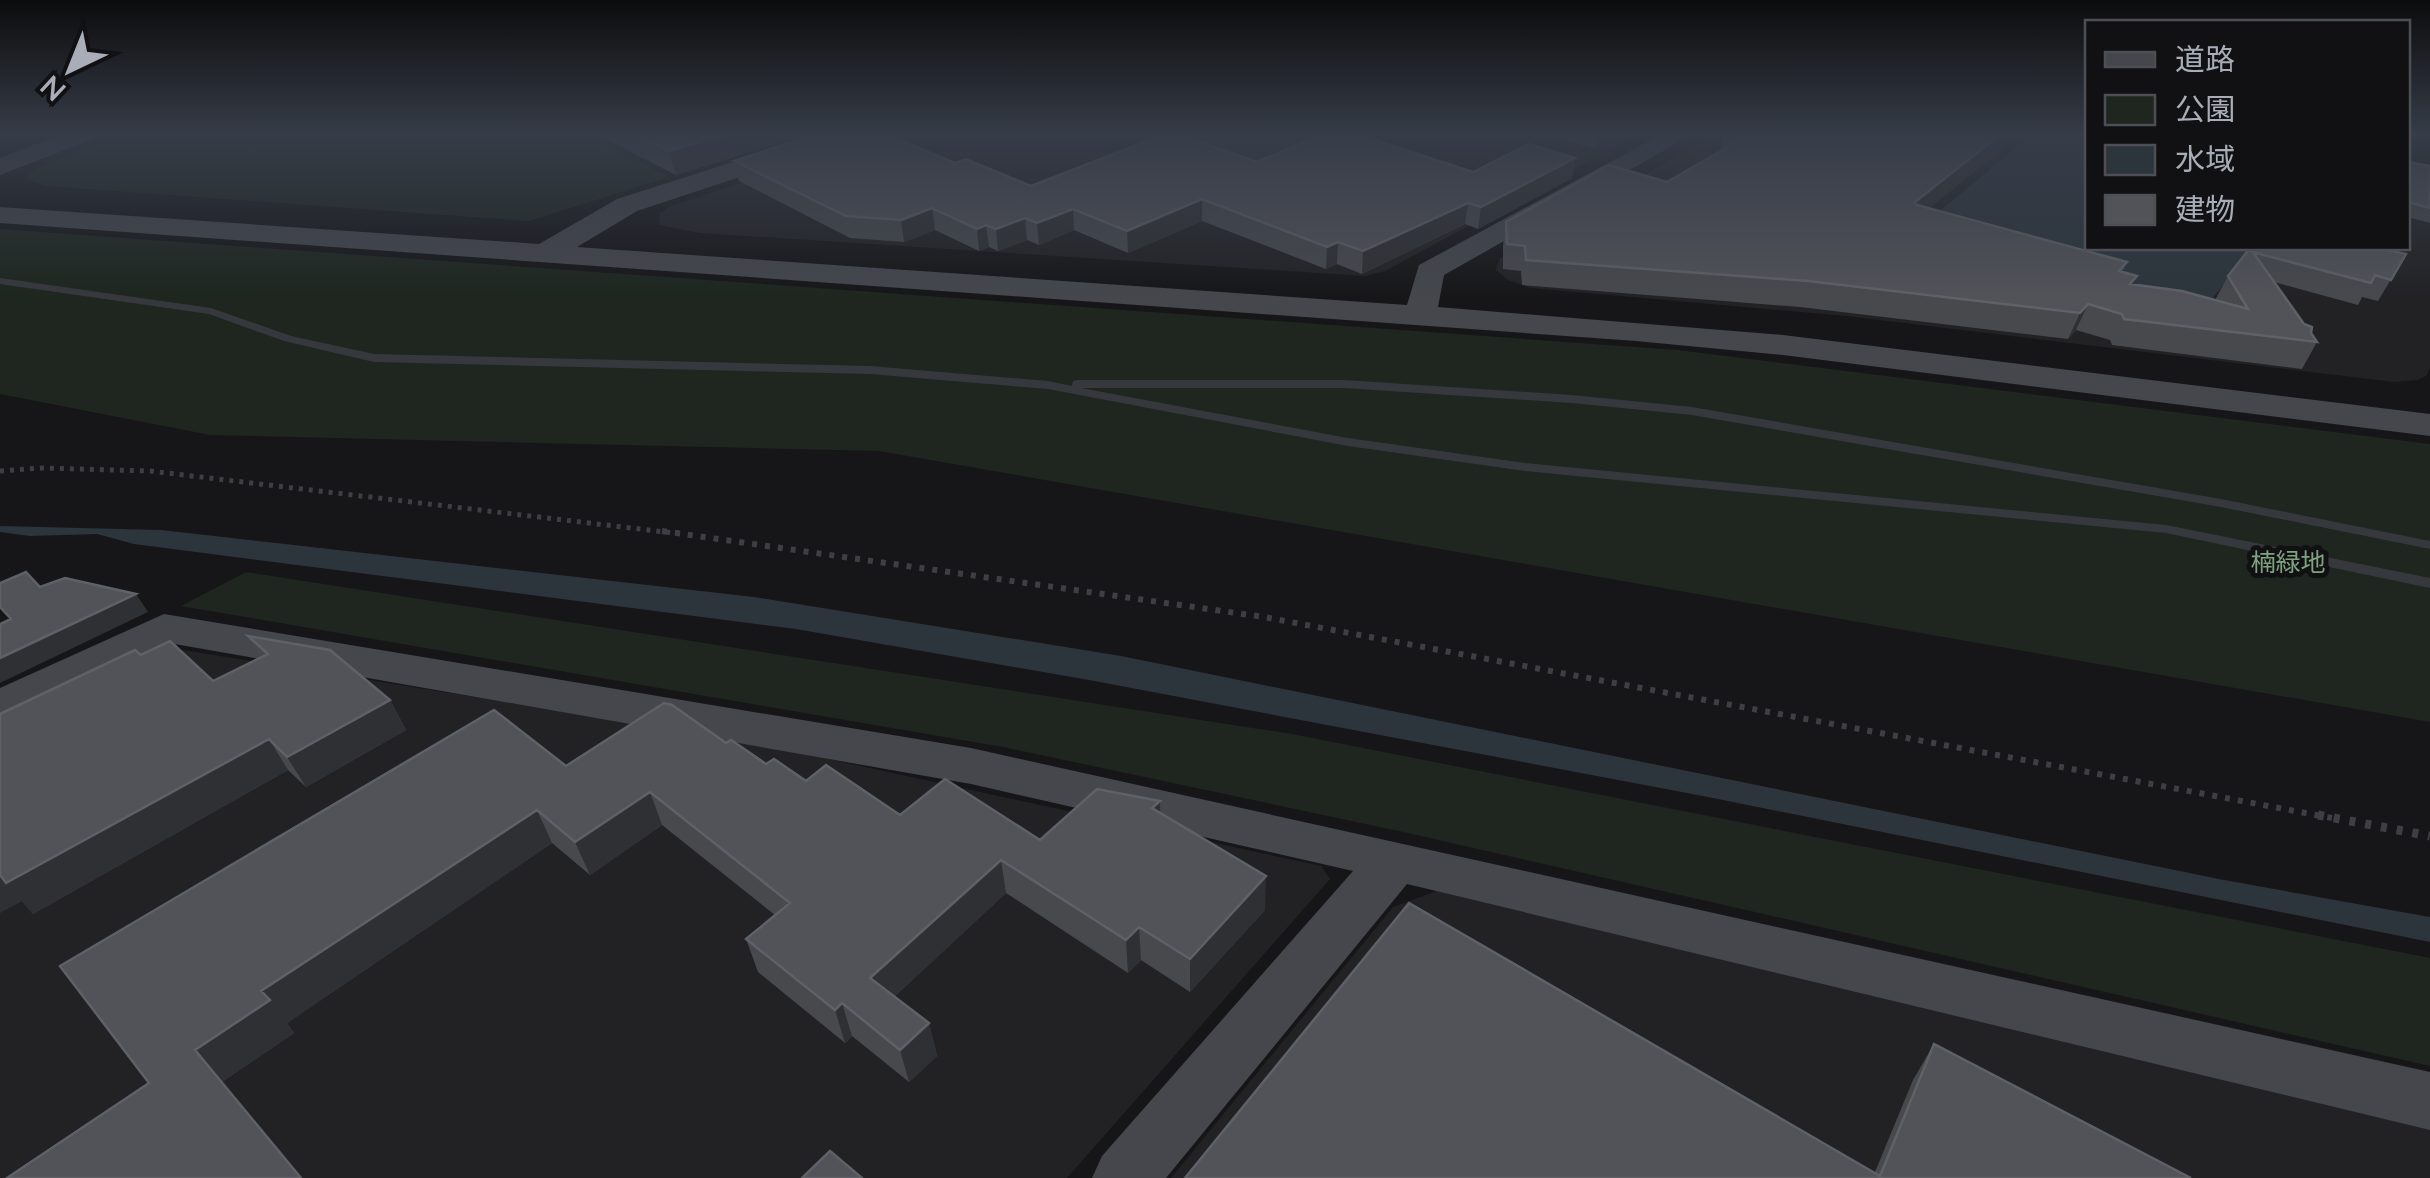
<svg xmlns="http://www.w3.org/2000/svg" width="2430" height="1178" font-family="Lato,'Noto Sans JP',sans-serif">
	<style>
		.built { fill: #222225 }
		.green { fill: #1e261f }
		.water { fill: #2c353c }
		.lines { fill: none; stroke-linecap: round; stroke-linejoin: round }
		.path-far2 { stroke: #3d3f44; stroke-width: 5; stroke-dasharray: 4 6; stroke-linecap: butt }
		.path-far1 { stroke: #3d3f44; stroke-width: 6; stroke-dasharray: 5 8; stroke-linecap: butt }
		.path { stroke: #3d3f44; stroke-width: 9; stroke-dasharray: 6 10; stroke-linecap: butt }
		.lane { fill: #37383d; fill-rule: evenodd }
		.secondary { fill: #45474d; fill-rule: evenodd }
		.wall { fill: #47494d }
		.shaded-wall { fill: #2f3033 }
		.building { fill: #525359; stroke: #5f6168; stroke-width: 2.5 }
		.labels { text-anchor: middle; dominant-baseline: central; stroke-width: 10; stroke-linejoin: round; paint-order: stroke }
		.park-label { font-size: 25px; fill: #7fa381; stroke: #111113 }
	</style>
	<rect width="100%" height="100%" fill="#161618"/>
	<!-- built -->
	<path class="built" d="M889 134H1133L1258 180 1362 134H1638L1385 271 1365 276 700 233 659 225 660 213 671 206Z
		M1716 134H2032L1919 228 2203 310 2254 248H2408V174L2430 179V368L2426 376 2418 380 2394 382 1846 316 1531 288 1508 280 1496 270 1499 259Z
		M177 649 741 740 1321 866 1330 879 1067 1178H0V723Z
		M1437 891 2430 1127V1178H1171L1393 907Z"/>
	<!-- green -->
	<path class="green" d="M120 134H586L669 177 529 221 45 186 24 178 33 170Z
		M0 229 1678 350 2430 444V722L879 451 210 435 0 394Z
		M246 572 1292 734 2430 958V1066L1408 833 1003 747 181 606Z"/>
	<!-- water -->
	<path class="water" d="M1133 134H1362L1258 180Z
		M2032 134H2087L2088 248H2254L2203 310 1918 229Z
		M0 526 161 530 754 597 1121 656 2224 880 2430 917V942L1703 796 1089 680 796 629 134 544 97 534 30 536 0 532Z"/>
	<g class="lines">
		<!-- path-far2 -->
		<path class="path-far2" d="M0 471 42 468 150 471 682 534"/>
		<!-- path-far1 -->
		<path class="path-far1" d="M662 531 1264 617 2332 818"/>
		<!-- path -->
		<path class="path" d="M2318 815 2430 836"/>
		<!-- lane -->
		<path class="lane" d="M0 278 211 308 291 336 374 354 870 366 1048 381 1072 386 1073 381 1077 380H1344L1572 395 1692 407 2221 499 2430 541V549L2221 507 1692 415 1572 403 1344 388H1081L1348 438 1525 463 2166 525 2430 578V588L2166 533 1525 471 1348 446 1048 389 870 374 374 362 284 341 209 314 0 284Z"/>
		<!-- secondary -->
		<path class="secondary" d="M61 134H96L93 139 0 175V158Z
			M820 134H858L855 139 637 211 577 247 1407 305 1419 265 1662 134H1693L1444 275 1438 307 1783 335 2430 414V436L1783 355 1636 341 0 223V207L539 244 617 199Z
			M164 614 971 748 2430 1072V1130L1407 884 1166 1178H1092L1102 1156 1353 871 971 784 169 643 0 724V688Z"/>
	</g>
	<!-- wall -->
	<path class="wall" d="M596 134H806L676 175Z
		M1544 134H1623L1595 149Z
		M1724 134H2021L1929 208 2127 262 2122 272 2132 285 2215 300 2228 276 2250 248 2406 254 2378 301 2362 297 2358 305 2274 282 2317 342 2302 369 2112 345 2110 340 2076 330 2068 339 1800 307 1522 285 1521 271 1503 269V246L1506 222 1667 182 1720 151Z
		M1575 158 1572 178 1478 229 1465 224 1362 274 1337 264 1326 269 1202 221 1128 253 1074 230 1039 245 1027 240 998 251 989 247 979 251 935 230 904 242 850 238 739 181 734 161 955 163 1031 186 1257 162 1473 172Z
		M2408 162 2430 166V223L2408 217Z
		M248 636 390 700 406 730 306 787 288 770 33 914 22 901 141 655 213 681 261 657Z
		M726 743 766 764 900 815 1040 840 1160 801V813L1265 910 1190 992 1141 960 1128 973 1006 893 894 997 929 1023 937 1056 909 1082 852 1036 845 1043 758 972 746 939 775 915 662 825 590 875 552 843 287 1023 294 1033 222 1082 149 1083 566 766Z
		M1934 1044 2191 1178H1185L1875 1172 1913 1080Z"/>
	<!-- shaded-wall -->
	<path class="shaded-wall" d="M725 134H806L676 175 669 151Z
		M1598 134H1623L1595 149Z
		M2001 134H2021L1907 226 1915 202Z
		M1575 158 1572 178 1478 229 1481 207Z
		M1202 199V221L1128 253 1127 231Z
		M1468 203 1465 224 1362 274 1363 251Z
		M932 208 935 230 904 242 901 220Z
		M1073 209 1074 230 1039 245 1037 223Z
		M1025 218 1027 240 998 251 996 229Z
		M986 225 989 247 979 251 977 229Z
		M1338 242 1337 264 1326 269 1327 247Z
		M2088 304 2076 330 2068 339 2080 313Z
		M136 594 148 612 0 683V658Z
		M390 700 406 730 306 787 287 757Z
		M269 739 288 770 33 914 22 901 0 913V874Z
		M650 792 662 825 590 875 575 842Z
		M1160 801 1161 834 1152 808Z
		M537 810 552 843 287 1023 294 1033 222 1082 195 1050 261 991Z
		M1001 860 1006 893 879 1011 870 978Z
		M1266 876 1265 910 1190 992V959Z
		M1139 927 1141 960 1128 973 1126 940Z
		M842 1003 852 1036 845 1043 835 1010Z
		M929 1023 937 1056 909 1082 900 1050Z"/>
	<!-- building -->
	<path class="building" d="M636 134H725L669 151Z
		M815 134H886L955 163 966 159 1031 186 1165 134H1178L1257 162 1323 134H1356L1473 172 1529 144 1575 158 1481 207 1468 203 1363 251 1338 242 1327 247 1202 199 1127 231 1073 209 1037 223 1025 218 996 229 986 225 977 229 932 208 901 220 846 216 734 161Z
		M1729 134H2001L1915 202 1917 205 2127 262 2119 271 2137 276 2130 284 2182 291 2248 309 2228 276 2250 248 2304 324 2312 327 2311 333 2317 342 2124 319 2122 314 2088 304 2080 313 1808 281 1526 260 1525 246 1507 244 1506 222 1609 165 1667 182 1743 138Z
		M2408 162 2430 166V208L2408 202Z
		M2251 248H2379L2406 254 2391 280 2375 275 2371 283 2252 252 2250 249Z
		M26 572 40 587 65 578 136 594 0 658V624L11 619 0 607V583Z
		M248 636 330 650 390 700 287 757 269 739 6 883 0 875V714L135 650 141 655 170 641 213 681 268 654Z
		M664 703 672 705 726 743 731 740 766 764 774 759 806 781 826 765 900 815 945 779 1040 840 1097 789 1160 801 1152 808 1266 876 1190 959 1139 927 1126 940 1001 860 870 978 929 1023 900 1050 842 1003 835 1010 746 939 790 903 650 792 575 842 537 810 261 991 270 1000 195 1050 301 1178H7L149 1083 60 966 494 710 566 766Z
		M1409 903 1880 1176 1934 1044 2191 1178H1185Z
		M830 1151 862 1178H802Z"/>
	<!-- sky -->
	<linearGradient id="sky" x2="0" y2="1"><stop stop-color="#0c0c0d"/><stop offset="0.45" stop-color="#363c48"/><stop offset="1" stop-color="#363c48" stop-opacity="0"/></linearGradient>
	<rect width="2430" height="299" fill="url(#sky)"/>
	<g class="labels">
		<!-- park labels -->
		<g class="park-label">
			<text x="2288" y="561">楠緑地</text>
		</g>
	</g>
	<!-- legend -->
	<rect x="2085" y="20" width="325" height="230" fill="#111113" stroke="#4d4f55" stroke-width="2.5"/>
	<rect x="2105" y="52" width="50" height="15" fill="#45474d" stroke="#4d4f55" stroke-width="2.5"/>
	<text x="2175" y="70" font-size="30" fill="#a8adb8">道路</text>
	<rect x="2105" y="95" width="50" height="30" fill="#1e261f" stroke="#4d4f55" stroke-width="2.5"/>
	<text x="2175" y="120" font-size="30" fill="#a8adb8">公園</text>
	<rect x="2105" y="145" width="50" height="30" fill="#2c353c" stroke="#4d4f55" stroke-width="2.5"/>
	<text x="2175" y="170" font-size="30" fill="#a8adb8">水域</text>
	<rect x="2105" y="195" width="50" height="30" fill="#525359" stroke="#4d4f55" stroke-width="2.5"/>
	<text x="2175" y="220" font-size="30" fill="#a8adb8">建物</text>
	<!-- north arrow -->
	<g transform="translate(70 70) rotate(223)" stroke="#111113" stroke-width="8" paint-order="stroke">
	<path d="M0-8L18 38L0 25L-18 38Z" fill="#a8adb8"/>
	<text y="-15" font-size="28" font-weight="bold" text-anchor="middle" fill="#a8adb8">N</text>
	</g>
</svg>
